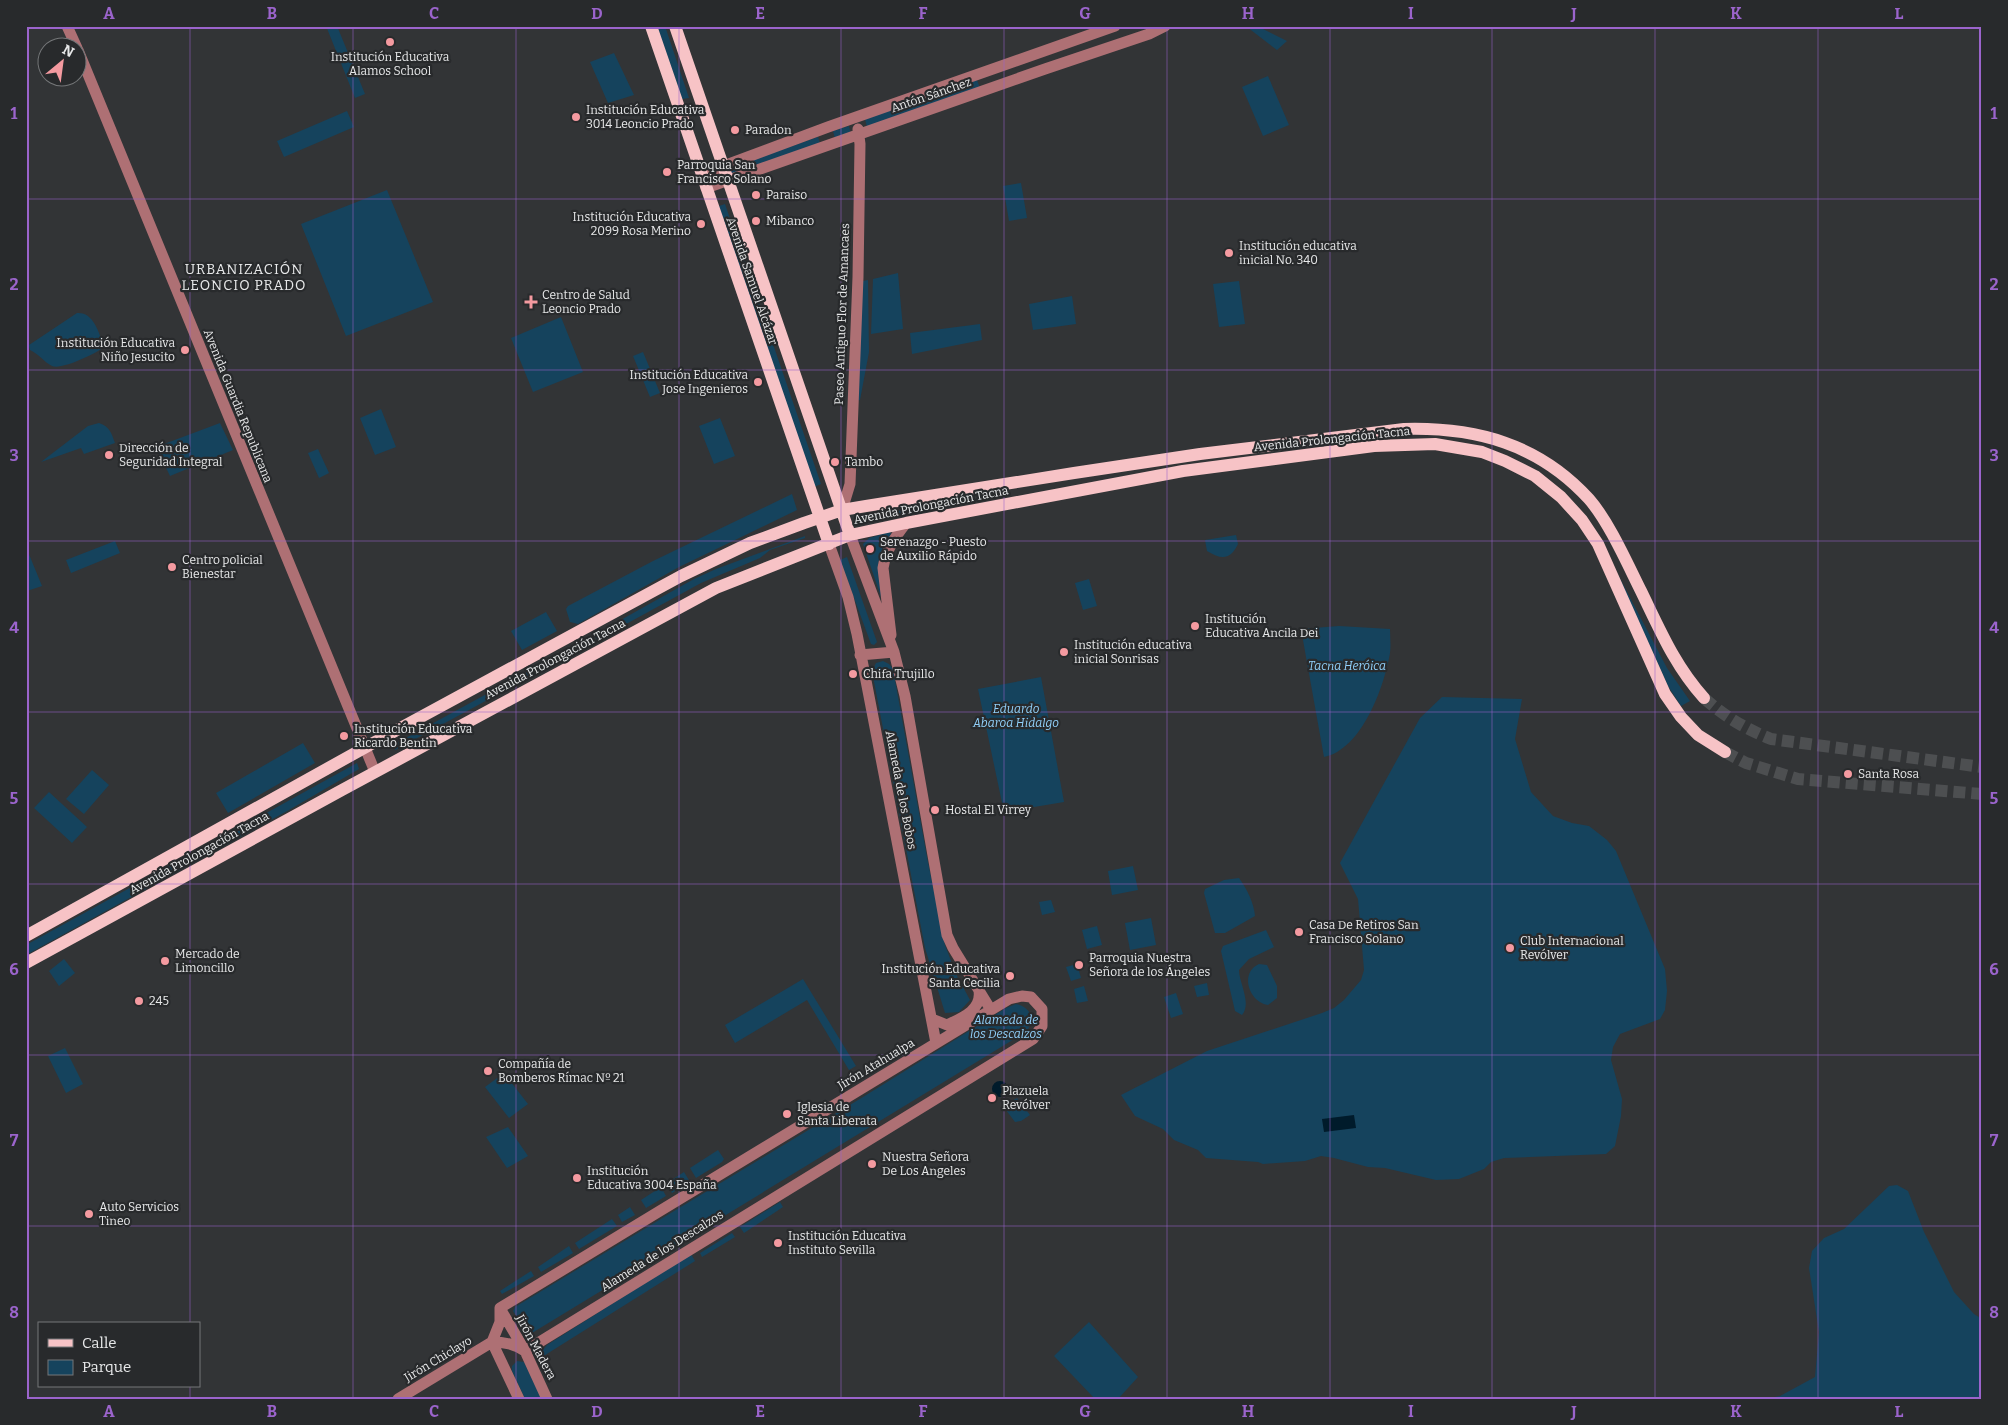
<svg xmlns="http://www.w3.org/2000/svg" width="2008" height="1425" font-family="Bitter,serif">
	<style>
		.green { fill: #15435d }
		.water { fill: #001b2b }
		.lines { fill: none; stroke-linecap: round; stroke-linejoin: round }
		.major-tunnel { stroke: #4d4f51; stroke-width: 12; stroke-dasharray: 12 6; stroke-linecap: butt }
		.minor { stroke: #ae7074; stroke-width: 11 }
		.major { stroke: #f7c3c6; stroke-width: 12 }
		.grid { fill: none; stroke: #9b64cc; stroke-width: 1; stroke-opacity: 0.55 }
		.poi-dot { fill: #f49aa0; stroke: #282a2c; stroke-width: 2 }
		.labels { text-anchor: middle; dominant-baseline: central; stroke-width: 4.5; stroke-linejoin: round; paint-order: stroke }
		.poi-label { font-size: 12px; fill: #e7e8e9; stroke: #282a2c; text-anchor: start }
		.street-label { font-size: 12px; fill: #e7e8e9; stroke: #282a2c }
		.park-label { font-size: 12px; font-style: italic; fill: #91d0fa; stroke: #282a2c }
		.neighbourhood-label { font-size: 14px; letter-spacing: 1px; fill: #e7e8e9; stroke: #282a2c }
		.neatline { fill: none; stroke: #9b64cc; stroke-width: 2 }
		.grid-label { font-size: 16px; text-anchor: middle; font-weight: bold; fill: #9b64cc }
	</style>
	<rect width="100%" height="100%" fill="#323436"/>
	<!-- green -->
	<path class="green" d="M326 26H337L365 94 355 98Z
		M657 26H665L689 98 682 99Z
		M1242 26H1257L1287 41 1277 50 1247 27Z
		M614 53 634 95 608 103 590 62Z
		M1268 76 1289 125 1263 136 1242 87Z
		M977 80 980 88 867 127 865 119Z
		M347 111 354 127 284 157 277 141Z
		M849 126 851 135 835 139 833 131Z
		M818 137 820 143 730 174 728 168Z
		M1021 183 1027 218 1009 221 1003 186Z
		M387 190 433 302 346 336 301 224Z
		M725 204 821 484 814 487 719 206Z
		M898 273 903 329 871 334 873 279Z
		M868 280 869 352 860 400 856 401 863 281Z
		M1239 281 1245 324 1219 327 1213 284Z
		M1072 296 1076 324 1033 330 1029 304Z
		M77 313C94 312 98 332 104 345L103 348C94 354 62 370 52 366 44 362 39 354 30 350L29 345Z
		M561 317 583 372 533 392 511 338Z
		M980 324 982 340 912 354 910 333Z
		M643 352 660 393 650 397 633 356Z
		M381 409 396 447 375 455 360 418Z
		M720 418 735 456 714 464 699 426Z
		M99 423C110 427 111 432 115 443L84 454 81 448 41 462 88 426Z
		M220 423 233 450 170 476 156 447Z
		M318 449 329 473 319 478 308 453Z
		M792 494 797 510 679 567 578 624 570 622 566 609 568 606 653 561Z
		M932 505 933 507 872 521 871 516Z
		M890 532 891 534C876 556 875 570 883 595L881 597 863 544 869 538Z
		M1236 535 1238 544C1230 560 1222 560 1207 551L1205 540Z
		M805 536V538L770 550 760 558 701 583 597 640 594 635 694 579 716 569Z
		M115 541 120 553 71 573 66 560Z
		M26 547 42 586 27 591 26 589Z
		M847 557 877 642 874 645 871 644 840 560Z
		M1615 569 1667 668 1690 701 1681 706 1668 686Z
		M1089 579 1097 606 1083 610 1075 583Z
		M546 612 557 631 522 650 511 631Z
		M1339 626 1390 629C1390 637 1391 645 1390 653 1384 687 1362 749 1324 757L1301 629Z
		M564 652 567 657 395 750 393 745Z
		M883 661 889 664 893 669 927 857 945 945 956 974 970 1000 959 1012 945 1013 925 948 872 671 876 663Z
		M1041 677 1064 802 1004 812 978 689Z
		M1442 697 1522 699 1515 739 1531 792 1553 816 1572 823 1589 826 1607 840 1616 851 1665 969 1667 991 1665 1010 1660 1019 1620 1034 1613 1047 1611 1060 1622 1099 1621 1116 1615 1146 1606 1154 1504 1158 1491 1162 1484 1169 1459 1179 1436 1180 1385 1168 1368 1167 1334 1158 1321 1156 1305 1161 1263 1164 1258 1162 1206 1158 1198 1150 1174 1140 1163 1129 1135 1116 1121 1095 1207 1051 1322 1013 1334 1008 1344 1000 1361 980 1364 970 1358 899 1340 863 1420 718Z
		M303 743 315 763 228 813 216 793Z
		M357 763 359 769 289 810 26 955V945Z
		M92 770 109 785 84 814 66 799Z
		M49 792 87 827 72 843 34 808Z
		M1133 866 1138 890 1112 895 1108 871Z
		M1239 878C1247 889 1254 903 1255 916L1225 933H1215L1204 893 1205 889 1224 880Z
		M1051 900 1055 912 1042 915 1039 902Z
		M1151 918 1156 945 1130 950 1125 923Z
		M1097 926 1102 945 1087 949 1082 930Z
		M1266 930 1274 947 1249 959 1239 970C1239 983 1252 1003 1242 1015L1235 1011 1221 951 1223 946Z
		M64 959 75 973 59 986 49 971Z
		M1077 964 1081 978 1071 981 1066 967Z
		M1259 964 1267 965 1277 986V998L1268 1005C1249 1002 1239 973 1259 964Z
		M803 979 856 1066 849 1070 807 1000 735 1043 725 1025Z
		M1207 983 1209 995 1197 997 1194 986Z
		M1084 986 1088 1001 1077 1003 1074 989Z
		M1176 993 1183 1014 1171 1018 1164 997Z
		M1016 1004C1031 1007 1036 1020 1026 1032L532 1333 528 1334 513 1311 515 1307 863 1097 1006 1008Z
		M65 1048 83 1084 66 1093 48 1056Z
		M504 1073 528 1104 509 1118 485 1087Z
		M1017 1098 1030 1115 1021 1121 1015 1122 1003 1106Z
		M508 1127 528 1156 507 1168 486 1137Z
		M718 1150 724 1159 722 1162 696 1178 690 1168Z
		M684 1172 690 1182 672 1193 667 1183Z
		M1897 1185 1908 1191 1924 1232 1954 1292 1974 1314 1982 1319V1399H1764L1780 1396 1815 1377 1819 1332 1809 1268 1812 1251 1824 1238 1844 1229 1889 1186Z
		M661 1187 666 1196 646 1208 641 1200Z
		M780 1202 783 1207 744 1233 740 1227Z
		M630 1207 635 1215 622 1222 618 1215Z
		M612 1219 617 1226 579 1249 575 1243Z
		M732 1233 735 1237 702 1257 700 1253Z
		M569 1246 573 1253 541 1272 538 1267Z
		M691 1254 695 1261 542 1357V1351L547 1345Z
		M531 1271 534 1276 502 1294 500 1291Z
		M1089 1322 1138 1377 1118 1399H1095L1054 1356Z
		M517 1361 524 1362 542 1399H525L512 1371V1366Z"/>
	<!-- water -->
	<path class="water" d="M992 1089a8 8 0 1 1 16 0a8 8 0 1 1-16 0Z
		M1354 1115 1356 1128 1324 1132 1322 1119Z"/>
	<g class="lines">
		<!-- major-tunnel -->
		<path class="major-tunnel" d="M1704 698C1725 717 1746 729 1771 739L1982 767
			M1725 752 1746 763 1798 779 1982 794"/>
		<!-- minor -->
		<path class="minor" d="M67 26 77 48
			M78 50 375 772
			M702 174 828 127 1115 26
			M706 188 1045 69 1149 34 1165 26
			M842 510 850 484 858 277 860 144 858 129
			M850 535 894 652 905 696 947 935 953 948 991 1010
			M829 544 848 597 857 634 936 1043
			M891 635 883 568C886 550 895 537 906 523
			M860 655 894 652
			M932 1019 947 1025C962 1018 982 1010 979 991
			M500 1308 1009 999 1022 996 1031 997 1042 1009V1026L1033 1039 525 1351
			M501 1310 525 1351 547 1399
			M398 1399 492 1342 500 1322V1308
			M519 1399 492 1342C505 1342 514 1344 525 1351"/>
		<!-- major -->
		<path class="major" d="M651 26 829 544
			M675 26 850 535
			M26 936 384 737 681 576 750 543 804 523 842 510 866 506 1074 473 1200 454 1404 429C1476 427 1539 444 1589 499 1609 522 1627 563 1641 591 1660 630 1675 666 1704 698
			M26 963 342 790 716 588 850 535 906 523 1183 471 1374 446 1435 444 1482 452 1505 461 1535 476 1561 497 1582 520 1598 544 1665 694 1681 717 1698 735 1725 752"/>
	</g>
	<!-- grid -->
	<path class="grid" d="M190 26V1324M353 26V1399M516 26V1399M679 26V1399M841 26V1399M1004 26V1399M1167 26V1399M1330 26V1399M1492 26V1399M1655 26V1399M1818 26V1399M26 199H1982M26 370H1982M26 541H1982M26 712H1982M26 884H1982M26 1055H1982M26 1226H1982M190 1386V1399"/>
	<!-- markers -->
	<g class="poi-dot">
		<circle cx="390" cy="42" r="5"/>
		<circle cx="576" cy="117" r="5"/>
		<circle cx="735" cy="130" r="5"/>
		<circle cx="667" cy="172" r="5"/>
		<circle cx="756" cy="195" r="5"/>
		<circle cx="756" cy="221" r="5"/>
		<circle cx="701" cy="224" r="5"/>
		<circle cx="1229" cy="253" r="5"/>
		<path d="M528.5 294.5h5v5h5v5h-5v5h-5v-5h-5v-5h5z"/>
		<circle cx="185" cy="350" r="5"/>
		<circle cx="758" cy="382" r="5"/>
		<circle cx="109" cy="455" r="5"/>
		<circle cx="835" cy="462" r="5"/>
		<circle cx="870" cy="549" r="5"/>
		<circle cx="172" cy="567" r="5"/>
		<circle cx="1195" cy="626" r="5"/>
		<circle cx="1064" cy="652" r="5"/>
		<circle cx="853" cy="674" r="5"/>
		<circle cx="344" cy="736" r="5"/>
		<circle cx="1848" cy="774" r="5"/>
		<circle cx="935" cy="810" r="5"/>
		<circle cx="1299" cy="932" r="5"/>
		<circle cx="1510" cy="948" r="5"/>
		<circle cx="165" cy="961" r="5"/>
		<circle cx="1079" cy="965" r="5"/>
		<circle cx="1010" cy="976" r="5"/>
		<circle cx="139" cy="1001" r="5"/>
		<circle cx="488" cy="1071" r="5"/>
		<circle cx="992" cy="1098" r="5"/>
		<circle cx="787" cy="1114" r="5"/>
		<circle cx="872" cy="1164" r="5"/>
		<circle cx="577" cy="1178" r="5"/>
		<circle cx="89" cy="1214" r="5"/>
		<circle cx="778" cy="1243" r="5"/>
	</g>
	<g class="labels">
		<!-- poi labels -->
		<g class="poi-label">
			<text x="390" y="57" text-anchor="middle">Institución Educativa<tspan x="390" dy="14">Alamos School</tspan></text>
			<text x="586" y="110">Institución Educativa<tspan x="586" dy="14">3014 Leoncio Prado</tspan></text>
			<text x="745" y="130">Paradon</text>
			<text x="677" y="165">Parroquia San<tspan x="677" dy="14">Francisco Solano</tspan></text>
			<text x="766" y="195">Paraiso</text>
			<text x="691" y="217" text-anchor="end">Institución Educativa<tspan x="691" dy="14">2099 Rosa Merino</tspan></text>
			<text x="766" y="221">Mibanco</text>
			<text x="1239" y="246">Institución educativa<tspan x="1239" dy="14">inicial No. 340</tspan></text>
			<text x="542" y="295">Centro de Salud<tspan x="542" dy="14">Leoncio Prado</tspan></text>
			<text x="175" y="343" text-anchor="end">Institución Educativa<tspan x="175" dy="14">Niño Jesucito</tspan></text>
			<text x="748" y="375" text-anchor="end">Institución Educativa<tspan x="748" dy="14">Jose Ingenieros</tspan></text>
			<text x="119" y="448">Dirección de<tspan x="119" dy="14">Seguridad Integral</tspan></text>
			<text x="845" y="462">Tambo</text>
			<text x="880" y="542">Serenazgo - Puesto<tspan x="880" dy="14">de Auxilio Rápido</tspan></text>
			<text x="182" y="560">Centro policial<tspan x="182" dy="14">Bienestar</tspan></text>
			<text x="1205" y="619">Institución<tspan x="1205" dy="14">Educativa Ancila Dei</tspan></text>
			<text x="1074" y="645">Institución educativa<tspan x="1074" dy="14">inicial Sonrisas</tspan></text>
			<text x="863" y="674">Chifa Trujillo</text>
			<text x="354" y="729">Institución Educativa<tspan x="354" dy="14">Ricardo Bentin</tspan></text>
			<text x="1858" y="774">Santa Rosa</text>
			<text x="945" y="810">Hostal El Virrey</text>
			<text x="1309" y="925">Casa De Retiros San<tspan x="1309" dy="14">Francisco Solano</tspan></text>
			<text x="1520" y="941">Club Internacional<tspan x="1520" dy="14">Revólver</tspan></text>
			<text x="175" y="954">Mercado de<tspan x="175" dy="14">Limoncillo</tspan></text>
			<text x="1089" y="958">Parroquia Nuestra<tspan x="1089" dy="14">Señora de los Ángeles</tspan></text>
			<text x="1000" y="969" text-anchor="end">Institución Educativa<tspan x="1000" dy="14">Santa Cecilia</tspan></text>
			<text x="149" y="1001">245</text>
			<text x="498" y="1064">Compañía de<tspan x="498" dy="14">Bomberos Rímac Nº 21</tspan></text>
			<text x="1002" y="1091">Plazuela<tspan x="1002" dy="14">Revólver</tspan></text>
			<text x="797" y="1107">Iglesia de<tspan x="797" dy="14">Santa Liberata</tspan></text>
			<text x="882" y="1157">Nuestra Señora<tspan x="882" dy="14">De Los Angeles</tspan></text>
			<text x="587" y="1171">Institución<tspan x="587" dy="14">Educativa 3004 España</tspan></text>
			<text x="99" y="1207">Auto Servicios<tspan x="99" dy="14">Tineo</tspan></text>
			<text x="788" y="1236">Institución Educativa<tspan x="788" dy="14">Instituto Sevilla</tspan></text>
		</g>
		<!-- street labels -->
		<g class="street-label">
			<text transform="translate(931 95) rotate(-19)">Antón Sánchez</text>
			<text transform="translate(752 281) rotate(71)">Avenida Samuel Alcázar</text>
			<text transform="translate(842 314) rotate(-88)">Paseo Antiguo Flor de Amancaes</text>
			<text transform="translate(238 406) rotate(68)">Avenida Guardia Republicana</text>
			<text transform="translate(1332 439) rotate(-6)">Avenida Prolongación Tacna</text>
			<text transform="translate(931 505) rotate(-11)">Avenida Prolongación Tacna</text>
			<text transform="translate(555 659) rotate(-28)">Avenida Prolongación Tacna</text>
			<text transform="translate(901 790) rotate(79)">Alameda de los Bobos</text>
			<text transform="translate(199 853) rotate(-29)">Avenida Prolongación Tacna</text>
			<text transform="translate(876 1064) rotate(-31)">Jirón Atahualpa</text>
			<text transform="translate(662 1251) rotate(-32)">Alameda de los Descalzos</text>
			<text transform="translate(536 1347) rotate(62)">Jirón Madera</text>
			<text transform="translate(438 1359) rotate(-31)">Jirón Chiclayo</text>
		</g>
		<!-- park labels -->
		<g class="park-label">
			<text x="1347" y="666">Tacna Heróica</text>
			<text x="1016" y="709">Eduardo<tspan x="1016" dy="14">Abaroa Hidalgo</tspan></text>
			<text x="1006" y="1020">Alameda de<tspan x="1006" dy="14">los Descalzos</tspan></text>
		</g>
		<!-- neighbourhood labels -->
		<g class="neighbourhood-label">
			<text x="244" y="269">URBANIZACIÓN<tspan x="244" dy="16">LEONCIO PRADO</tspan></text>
		</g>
	</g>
	<!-- border -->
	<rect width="2008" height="1425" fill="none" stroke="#282a2c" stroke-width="55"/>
	<!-- legend -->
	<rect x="38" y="1322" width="162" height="65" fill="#282a2c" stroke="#747678"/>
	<rect x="48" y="1339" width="25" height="8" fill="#f7c3c6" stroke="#747678"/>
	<text x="82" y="1348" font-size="15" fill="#e7e8e9">Calle</text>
	<rect x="48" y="1360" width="25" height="15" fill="#15435d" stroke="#747678"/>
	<text x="82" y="1372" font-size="15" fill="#e7e8e9">Parque</text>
	<!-- north arrow -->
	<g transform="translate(62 62) rotate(29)"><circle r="24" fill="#282a2c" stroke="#747678"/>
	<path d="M0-4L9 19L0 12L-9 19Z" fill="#f49aa0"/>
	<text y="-8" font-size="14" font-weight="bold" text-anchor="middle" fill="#e7e8e9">N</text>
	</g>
	<rect x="28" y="28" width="1952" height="1370" class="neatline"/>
	<g class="grid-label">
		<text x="109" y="19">A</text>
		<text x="272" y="19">B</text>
		<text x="434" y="19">C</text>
		<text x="597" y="19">D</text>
		<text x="760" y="19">E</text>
		<text x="923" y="19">F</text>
		<text x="1085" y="19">G</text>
		<text x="1248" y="19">H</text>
		<text x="1411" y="19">I</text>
		<text x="1574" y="19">J</text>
		<text x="1736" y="19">K</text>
		<text x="1899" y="19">L</text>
		<text x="14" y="119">1</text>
		<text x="1994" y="119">1</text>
		<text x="14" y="290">2</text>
		<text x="1994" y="290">2</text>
		<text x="14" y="461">3</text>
		<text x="1994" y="461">3</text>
		<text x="14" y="633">4</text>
		<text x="1994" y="633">4</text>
		<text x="14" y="804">5</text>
		<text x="1994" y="804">5</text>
		<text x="14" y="975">6</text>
		<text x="1994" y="975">6</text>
		<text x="14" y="1146">7</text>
		<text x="1994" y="1146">7</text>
		<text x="14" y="1318">8</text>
		<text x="1994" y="1318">8</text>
		<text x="109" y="1417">A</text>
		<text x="272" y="1417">B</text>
		<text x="434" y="1417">C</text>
		<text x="597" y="1417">D</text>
		<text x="760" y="1417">E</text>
		<text x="923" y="1417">F</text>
		<text x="1085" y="1417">G</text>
		<text x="1248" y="1417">H</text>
		<text x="1411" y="1417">I</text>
		<text x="1574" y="1417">J</text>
		<text x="1736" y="1417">K</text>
		<text x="1899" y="1417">L</text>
	</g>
</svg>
